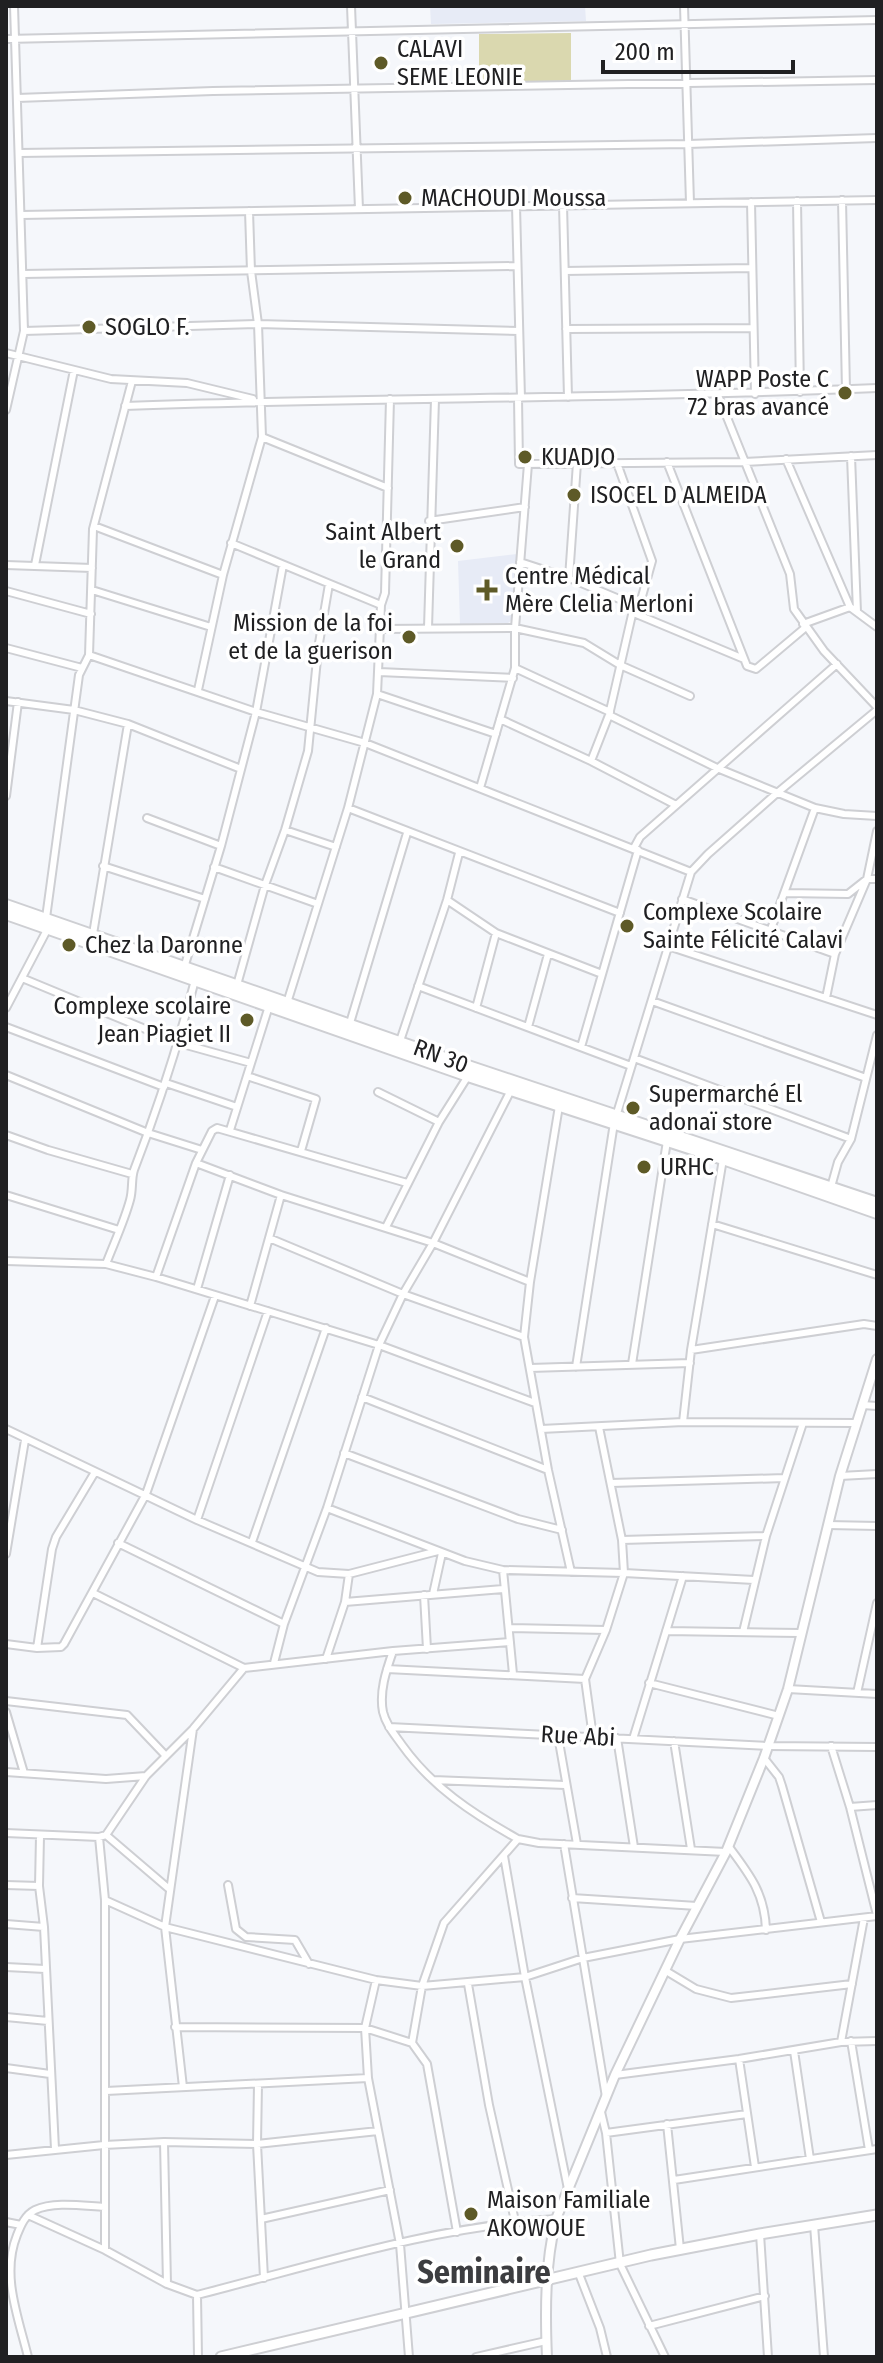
<svg xmlns="http://www.w3.org/2000/svg" width="883" height="2363" font-family="'Fira Sans Condensed',sans-serif">
	<style>
		.built { fill: #e7ebf6 }
		.green { fill: #dad8af }
		.lines { fill: none; stroke-linecap: round; stroke-linejoin: round }
		.minor-casing { stroke: #cecfd3; stroke-width: 10 }
		.tertiary-casing { stroke: #cecfd3; stroke-width: 12 }
		.secondary-casing { stroke: #cecfd3; stroke-width: 13 }
		.primary-casing { stroke: #cecfd3; stroke-width: 14 }
		.minor { stroke: #fff; stroke-width: 6 }
		.tertiary { stroke: #fff; stroke-width: 8 }
		.secondary { stroke: #fff; stroke-width: 9 }
		.primary { stroke: #fff; stroke-width: 10 }
		.poi-dot { fill: #5e5a27; stroke: #fff; stroke-width: 3 }
		.labels { text-anchor: middle; dominant-baseline: central; stroke-width: 7; stroke-linejoin: round; paint-order: stroke }
		.poi-label { font-size: 24px; fill: #202022; stroke: #fff; text-anchor: start }
		.street-label { font-size: 24px; fill: #202022; stroke: #fff }
		.district-label { font-size: 32px; font-weight: bold; fill: #3c3d40; stroke: #fff }
	</style>
	<rect width="100%" height="100%" fill="#f5f7fb"/>
	<!-- built -->
	<path class="built" d="M430 6H585L586 21 431 24Z
		M517 554 513 619 508 623 460 624 458 561Z"/>
	<!-- green -->
	<path class="green" d="M571 33V82L479 83V34Z"/>
	<g class="lines">
		<!-- minor casing -->
		<g class="minor-casing">
			<path id="minor" d="M351 6 359 209
				M684 6 690 203
				M6 39 877 20
				M17 98 213 91 877 80
				M19 153 688 144 877 138
				M842 200 846 390
				M797 201 800 392
				M751 202 755 394
				M563 205 568 397
				M516 206 521 398
				M21 215 877 200
				M565 271 752 268
				M23 274 517 266
				M566 329 753 328
				M24 331 258 324 519 331
				M6 353 111 379 187 383 253 399
				M718 395 790 574 794 609 824 651 877 707
				M518 398 519 464 744 462 877 455
				M125 406C376 397 627 399 877 388
				M6 410 24 331 14 6
				M262 437 388 488
				M851 456 857 612
				M786 459 850 607 877 627
				M667 462 747 666 756 669 806 627
				M617 463 652 561 637 614
				M429 521 525 507
				M94 526 223 575
				M231 543 381 605
				M520 562 569 578 636 606
				M6 565 92 568
				M35 565 74 370
				M569 578 577 463
				M92 590 211 627
				M6 591 91 614
				M636 614 744 659
				M803 624 850 607
				M428 628 435 399
				M381 629 515 628 584 643 620 665 690 696
				M6 648 82 668
				M89 655 256 712 365 743 691 872
				M515 668 610 712
				M379 672 513 678
				M198 690 223 575 262 437 258 324 251 271 249 211
				M377 694 496 734
				M6 701 74 710 128 724 241 769
				M609 715 717 768 815 808 844 814 877 816
				M500 719 591 761 676 805
				M591 761 609 715 634 606
				M480 788 515 668V628L528 464
				M6 796 18 702
				M348 808 620 913
				M147 818 221 846
				M285 830 336 847
				M634 848 640 837 837 664
				M103 866 205 899
				M214 867 318 904
				M786 893 848 894 867 879H877
				M682 899 835 954
				M447 900 496 933 602 974
				M46 918 79 675 89 655 93 529 132 381
				M771 929 815 808
				M93 934 128 724
				M668 946 877 1015
				M184 968 221 846 256 712 283 565
				M22 978 179 1043 251 1063
				M237 985 265 885 285 830 308 751 318 649 329 584
				M418 986 631 1066
				M826 998 835 954 867 879 877 831
				M652 1001 866 1078
				M287 1003 348 808 377 694 381 605 385 593 390 399
				M6 1008 48 928
				M476 1008 496 933
				M350 1023 407 833
				M6 1027 164 1087
				M528 1027 548 954
				M400 1041 447 900 459 853
				M581 1047 638 850
				M634 1058 851 1139
				M6 1075 148 1133 202 1150
				M247 1076 316 1099 301 1151
				M166 1083 237 1107
				M378 1092 439 1122
				M559 1106 530 1282 524 1337 548 1470 571 1572
				M230 1130 269 1006
				M6 1135 48 1150 132 1174
				M196 1163 281 1195 433 1243 530 1282
				M831 1187 838 1162 851 1139 877 1035
				M6 1195 119 1230
				M712 1224 877 1275
				M386 1227 439 1122 468 1076
				M269 1238 403 1294 524 1337
				M6 1261 106 1264 156 1277 379 1345 535 1403
				M106 1264C114 1243 124 1222 130 1200 133 1190 131 1179 134 1170 158 1108 178 1045 195 980
				M156 1277 196 1163 212 1131 217 1128 407 1183
				M197 1289 230 1175
				M250 1306 281 1195
				M691 1350 864 1324 877 1326
				M632 1364 667 1141
				M576 1367 614 1123 691 872 708 854 777 793 877 710
				M530 1368 690 1363
				M362 1397 548 1470
				M862 1405 877 1406
				M683 1422 691 1350 723 1159
				M6 1429 197 1520 318 1572 349 1574 438 1551
				M541 1429 683 1422 856 1423
				M344 1453 518 1519 562 1530
				M840 1476 877 1474
				M611 1483 785 1478
				M327 1508 465 1561 503 1570 624 1573 754 1580
				M197 1520 268 1311
				M828 1525 877 1526
				M622 1540 766 1536
				M252 1542 326 1328
				M118 1543 284 1624
				M6 1554 25 1440
				M503 1570 513 1674
				M93 1593 244 1668 393 1651 510 1642
				M433 1594 442 1553
				M424 1595 427 1649
				M345 1602 503 1589
				M510 1628 606 1630
				M666 1631 800 1633
				M743 1632 766 1536 803 1423
				M6 1644 37 1648 61 1647 64 1644 146 1494 215 1296
				M37 1648 52 1549 56 1537 95 1472
				M393 1651C386 1671 379 1692 383 1712 386 1725 395 1735 402 1745 432 1787 473 1814 518 1839
				M326 1659 345 1602 349 1574
				M274 1663 284 1624 327 1508 379 1345 403 1294 433 1243 511 1090
				M387 1669 585 1679
				M649 1683 779 1716
				M788 1689 877 1694
				M857 1693 877 1603
				M6 1701 127 1715 166 1756
				M6 1712 24 1773
				M389 1727 767 1746 877 1747
				M558 1736 577 1844
				M593 1737 585 1679 606 1630 624 1573 622 1540 599 1427
				M617 1738 634 1847
				M633 1739 683 1576
				M674 1741 691 1849
				M831 1746 850 1807 877 1915
				M764 1758 779 1777 782 1786 821 1922
				M6 1772 106 1779 146 1776
				M433 1780 565 1785
				M850 1807 877 1805
				M6 1833 99 1837 106 1835 146 1776 193 1729 244 1668
				M106 1835 168 1888
				M40 1836 39 1886 44 1927 55 2149
				M99 1837 105 1900V2250
				M564 1844 606 2097
				M729 1847C750 1875 765 1894 766 1930
				M504 1856 525 1977 568 2189
				M6 1885 39 1886
				M228 1885 236 1929 246 1937 295 1940 309 1964
				M572 1898 697 1906
				M105 1900 165 1927 376 1980 422 1986 525 1977 583 1958 680 1939 877 1916
				M6 1924 44 1927
				M6 1967 45 1969
				M666 1971 696 1989 731 1998 852 1984
				M376 1980 365 2028 368 2078 400 2244 409 2357
				M468 1984 489 2105 515 2221
				M6 2017 48 2021
				M175 2027 365 2028 412 2043
				M851 2041 869 2150
				M841 2042 864 1918
				M794 2051 810 2159
				M739 2059 755 2167
				M6 2068 50 2074
				M615 2075 739 2059 841 2042 877 2041
				M258 2084 257 2144 264 2278
				M183 2087 165 1927 193 1729
				M106 2091 368 2078
				M601 2112 606 2133 620 2264 665 2357
				M667 2124 680 2249
				M606 2133 747 2114
				M164 2142 167 2284
				M6 2155 104 2145 164 2142 257 2144 378 2131
				M674 2180 877 2149
				M28 2215 105 2250 167 2284 197 2295C315 2265 435 2226 556 2219
				M261 2219 390 2190
				M6 2222 21 2225
				M814 2225 824 2357
				M457 2232 427 2064 412 2043 422 1986 444 1923 518 1839 539 1843 726 1852
				M760 2234 768 2357
				M579 2274 600 2328 607 2357
				M197 2295 198 2357
				M649 2326 765 2296
				M28 2357C18 2316 1 2275 17 2235 21 2225 25 2215 35 2210 54 2201 84 2206 104 2207
				M476 2357 546 2341"/>
		</g>
		<!-- tertiary casing -->
		<g class="tertiary-casing">
			<path id="tertiary" d="M547 2357C545 2311 545 2264 556 2219L615 2075 680 1939 726 1852 764 1758 788 1689 840 1476 877 1359"/>
		</g>
		<!-- secondary casing -->
		<g class="secondary-casing">
			<path id="secondary" d="M221 2357 651 2255 760 2234 877 2215"/>
		</g>
		<!-- primary casing -->
		<g class="primary-casing">
			<path id="primary" d="M6 905 471 1067 877 1203
				M6 914 468 1076 723 1159 877 1213"/>
		</g>
		<!-- minor -->
		<use href="#minor" class="minor"/>
		<!-- tertiary -->
		<use href="#tertiary" class="tertiary"/>
		<!-- secondary -->
		<use href="#secondary" class="secondary"/>
		<!-- primary -->
		<use href="#primary" class="primary"/>
	</g>
	<!-- markers -->
	<g class="poi-dot">
		<circle cx="381" cy="63" r="8"/>
		<circle cx="405" cy="198" r="8"/>
		<circle cx="89" cy="327" r="8"/>
		<circle cx="845" cy="393" r="8"/>
		<circle cx="525" cy="457" r="8"/>
		<circle cx="574" cy="495" r="8"/>
		<circle cx="457" cy="546" r="8"/>
		<path d="M483 578h8v8h8v8h-8v8h-8v-8h-8v-8h8z"/>
		<circle cx="409" cy="637" r="8"/>
		<circle cx="627" cy="926" r="8"/>
		<circle cx="69" cy="945" r="8"/>
		<circle cx="247" cy="1020" r="8"/>
		<circle cx="633" cy="1108" r="8"/>
		<circle cx="644" cy="1167" r="8"/>
		<circle cx="471" cy="2214" r="8"/>
	</g>
	<g class="labels">
		<!-- poi labels -->
		<g class="poi-label">
			<text x="397" y="49">CALAVI<tspan x="397" dy="28">SEME LEONIE</tspan></text>
			<text x="421" y="198">MACHOUDI Moussa</text>
			<text x="105" y="327">SOGLO F.</text>
			<text x="829" y="379" text-anchor="end">WAPP Poste C<tspan x="829" dy="28">72 bras avancé</tspan></text>
			<text x="541" y="457">KUADJO</text>
			<text x="590" y="495">ISOCEL D ALMEIDA</text>
			<text x="441" y="532" text-anchor="end">Saint Albert<tspan x="441" dy="28">le Grand</tspan></text>
			<text x="505" y="576">Centre Médical<tspan x="505" dy="28">Mère Clelia Merloni</tspan></text>
			<text x="393" y="623" text-anchor="end">Mission de la foi<tspan x="393" dy="28">et de la guerison</tspan></text>
			<text x="643" y="912">Complexe Scolaire<tspan x="643" dy="28">Sainte Félicité Calavi</tspan></text>
			<text x="85" y="945">Chez la Daronne</text>
			<text x="231" y="1006" text-anchor="end">Complexe scolaire<tspan x="231" dy="28">Jean Piagiet II</tspan></text>
			<text x="649" y="1094">Supermarché El<tspan x="649" dy="28">adonaï store</tspan></text>
			<text x="660" y="1167">URHC</text>
			<text x="487" y="2200">Maison Familiale<tspan x="487" dy="28">AKOWOUE</tspan></text>
		</g>
		<!-- street labels -->
		<g class="street-label">
			<text transform="translate(441 1056) rotate(20)">RN 30</text>
			<text transform="translate(578 1736) rotate(3)">Rue Abi</text>
		</g>
		<!-- district labels -->
		<g class="district-label">
			<text x="484" y="2272">Seminaire</text>
		</g>
	</g>
	<!-- border -->
	<rect width="883" height="2363" fill="none" stroke="#202022" stroke-width="16"/>
	<!-- scale -->
	<path d="M603 60v12h190v-12" fill="none" stroke="#202022" stroke-width="4"/>
	<text x="615" y="60" font-size="24" fill="#202022" stroke="#ffffff" stroke-width="6" paint-order="stroke">200 m</text>
</svg>
